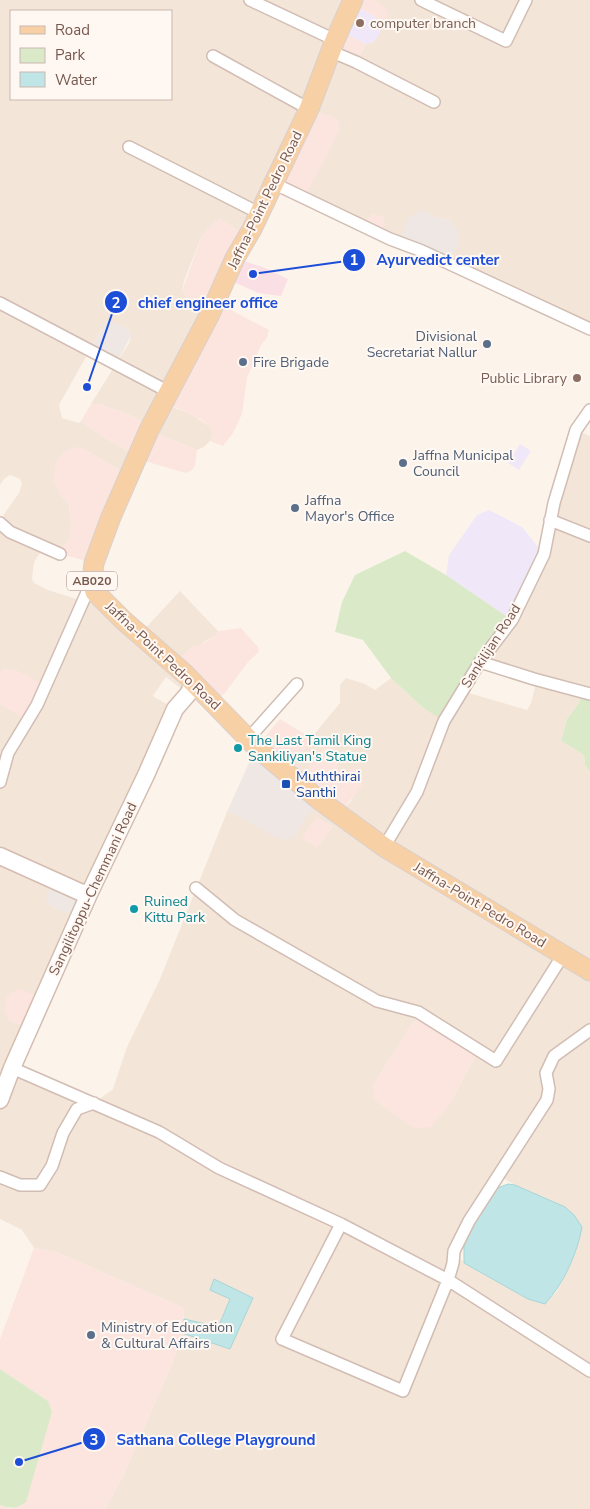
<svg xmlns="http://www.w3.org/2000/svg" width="590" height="1509" font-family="'Nunito Sans',sans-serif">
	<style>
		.residential { fill: #f4e5d9; fill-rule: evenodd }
		.commercial { fill: #fce5df }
		.industrial { fill: #eee7e3 }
		.education { fill: #f0e7f9 }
		.medical { fill: #fadfe5 }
		.green { fill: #daeac9 }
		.water { fill: #bfe5e6; stroke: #a6d6d8 }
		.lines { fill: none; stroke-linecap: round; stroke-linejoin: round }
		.street-casing { stroke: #d1bdb3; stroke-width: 14 }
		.secondary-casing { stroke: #d4bcb0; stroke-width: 19 }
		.primary-casing { stroke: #d9d0cd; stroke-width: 21 }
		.street { stroke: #fff; stroke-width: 11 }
		.secondary { stroke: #fff; stroke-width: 16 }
		.primary { stroke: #f8d0a6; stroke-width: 19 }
		.education-dot { fill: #8d6e63; stroke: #fff8f2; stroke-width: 2 }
		.service-dot { fill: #5c6f8a; stroke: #fff8f2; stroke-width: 2 }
		.culture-dot { fill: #0f9aa8; stroke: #fff8f2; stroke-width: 2 }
		.transit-dot { fill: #1a4fb4; stroke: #fff8f2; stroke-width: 2 }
		.labels { text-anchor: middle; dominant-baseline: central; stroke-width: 4; stroke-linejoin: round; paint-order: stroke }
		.shield { fill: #fff8f2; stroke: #a0887f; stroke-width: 1 }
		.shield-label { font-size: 12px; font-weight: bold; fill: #77584e }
		.education-label { font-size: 14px; fill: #785e54; stroke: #fff8f2; text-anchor: start }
		.street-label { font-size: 14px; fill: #77584e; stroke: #fff8f2 }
		.service-label { font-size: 14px; fill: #4e5e75; stroke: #fff8f2; text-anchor: start }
		.culture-label { font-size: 14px; fill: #0d838f; stroke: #fff8f2; text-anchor: start }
		.transit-label { font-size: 14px; fill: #164399; stroke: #fff8f2; text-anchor: start }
		.leader { fill: none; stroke: #1d4ed8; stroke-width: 2 }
		.callout-dot { fill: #1d4ed8; stroke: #fff8f2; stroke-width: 2 }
		.mark-label { font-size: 15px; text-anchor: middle; font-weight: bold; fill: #fff }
		.callout-label { font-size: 15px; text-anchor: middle; font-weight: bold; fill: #1d4ed8; stroke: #fff8f2; stroke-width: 4; stroke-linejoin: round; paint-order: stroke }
	</style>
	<rect width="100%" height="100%" fill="#fcf4eb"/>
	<!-- residential -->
	<path class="residential" d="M0 0H353L356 62 366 44 374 42 380 26 378 19 385 20 379 3 371 0H590V329L446 262 450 220 433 217 427 212 398 242 366 221 295 194 338 132 339 122 328 115 248 236 202 235 184 281 182 291 191 302 210 314 163 404 189 413 211 427 213 434 210 441 204 447 197 450 149 430 151 426 129 415 99 404H91L129 343 131 337 128 330 122 326 106 321 59 405 62 418 79 423 81 421 102 436 126 450 139 453 129 476 84 449 60 494 69 504 71 524 70 539 60 551 44 547 34 562 32 579 34 583 48 590 83 601 88 589 140 634 180 591 218 631 214 637 205 641 198 647 194 645 188 652V694L166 677 153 696 175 709 90 894 52 907 81 915 12 1068 94 1103 113 1089 127 1047 160 979 227 812 233 813 318 799 345 807 352 800 347 774 337 770 299 782 283 769 302 752 311 738 340 703V685L346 678 365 684 375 690 391 678 422 707 462 691 527 710 531 703 535 687 534 679 480 662 544 554 576 430 590 436V694L583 692 578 704 567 719 561 741 584 755 585 765 590 772V1509H105L123 1476 172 1364 182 1333 230 1349V1299L217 1330 210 1325 184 1319 183 1308 59 1253 34 1248 22 1230 0 1219V704L6 707 5 669 0 674V520L19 493 22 484 20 479 10 475 4 479 0 485ZM11 11H171V99H11ZM421 1019 475 1057 448 1106 373 1086 413 1022ZM497 1175 532 1194 565 1207 574 1255 557 1291 545 1304 528 1299 464 1263 454 1251Z"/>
	<!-- commercial -->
	<path class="commercial" d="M353 0H371L379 3 389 12 385 20 378 19 363 10 349 8Z
		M339 30 366 44 356 62 330 51Z
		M309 109 328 115 339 122 338 132 327 155 306 194 273 183Z
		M372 213 383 217 385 224 380 235 366 221Z
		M219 218 248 236 216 302 269 330 267 338 261 345 247 378 242 414 233 433 223 446 210 441 213 434 211 427 200 419 177 408 163 405 210 314 191 302 182 291 202 235Z
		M91 404H99L129 415 151 426 149 430 197 450 195 466 191 471 185 473 138 459 139 453 126 450 102 436 81 421Z
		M76 447 84 449 129 476 94 563 60 554 61 548 70 539 71 524 69 504 60 494 54 482V472L56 462 61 455 69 449Z
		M241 628 258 647 259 652 249 661 224 694 212 702 174 663 194 645 198 647 201 644 214 637 218 631Z
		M5 669 16 670 46 686 28 721 0 704V674Z
		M280 719 311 738 302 752 283 769 256 747Z
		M332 747 337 753 339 757 337 770 347 774 353 767 360 771 363 777 362 786 345 807 340 815 299 782 323 749Z
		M316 817 333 826 317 848 302 838Z
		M20 989 43 999 30 1029 10 1021 4 1011 7 997 12 992Z
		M421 1019 476 1048 475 1057 448 1106 431 1127 414 1128 374 1100 373 1086 413 1022Z
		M34 1248 59 1253 183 1308 184 1319 182 1333 172 1364 123 1476 105 1509H0V1505L12 1509 48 1401 0 1369V1339Z"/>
	<!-- industrial -->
	<path class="industrial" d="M420 211 427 212 433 217 450 220 460 233V243L446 262 398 242 409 217Z
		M106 321H111L122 326 128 330 131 336 116 364 90 350Z
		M256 747 318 799 294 837 285 840 273 836 233 813 227 812Z
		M55 881 80 892 81 915 59 910 47 903 46 896 48 888Z"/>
	<!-- education -->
	<path class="education" d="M349 8 363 10 378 19 380 26V33L374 42 366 44 339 30Z
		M520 444 531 451 519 470 508 463Z
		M489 510 522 527 544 554 512 620 446 575 449 555 477 515Z"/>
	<!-- medical -->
	<path class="medical" d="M235 258 265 268 288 279 281 296 258 293 227 279Z"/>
	<!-- green -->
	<path class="green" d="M405 551 446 575 512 620 444 721 422 707 391 678 363 640 335 632 342 602 355 575Z
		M583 692 590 694V772L585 765 584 755 561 741 567 719 578 704Z
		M0 1369 48 1401 52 1412 26 1502C16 1509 12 1509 0 1505Z"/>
	<!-- water -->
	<path class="water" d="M508 1184 515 1185 565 1207 574 1215 582 1227C577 1254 564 1283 545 1304L528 1299 464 1263V1242L473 1225 495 1189Z
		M214 1279 253 1298 230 1349 182 1333 184 1319 210 1325 217 1330 230 1299 210 1290Z"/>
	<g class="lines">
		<!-- street casing -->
		<g class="street-casing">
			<path id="street" d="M250 0 335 40
				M421 0 506 41 526 0
				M330 51 356 62 434 102
				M213 56 309 109
				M129 147 259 213
				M273 183 390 239 422 251 590 329
				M0 303 169 392
				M550 520 590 536
				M0 523 10 532 60 554
				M480 662 534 679 590 694
				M248 739 297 684
				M0 782 8 753 37 705 92 581
				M384 847 417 792 444 721 480 662 512 620 544 554 554 503 576 430 590 410
				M196 888 235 920 377 1001 418 1012 496 1061 563 955
				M12 1068 159 1132 219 1168 341 1224 448 1280 590 1371
				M0 1177 20 1185H40L52 1166 63 1133 77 1109 94 1103
				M341 1224 282 1339 403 1391 448 1280 453 1263 454 1251 469 1221 547 1100 549 1089 546 1073 554 1056 590 1030"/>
		</g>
		<!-- secondary casing -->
		<g class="secondary-casing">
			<path id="secondary" d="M0 856 80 892 89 894
				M0 1100 12 1068 89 894 146 775 175 709 188 694 194 683"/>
		</g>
		<!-- primary casing -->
		<g class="primary-casing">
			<path id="primary" d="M353 0 335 40 309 109 252 229 235 258 210 314 149 430 111 517 94 563 92 581 95 592 123 620 185 674 256 747 318 799 384 847 590 971"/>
		</g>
		<!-- street -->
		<use href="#street" class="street"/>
		<!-- secondary -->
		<use href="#secondary" class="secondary"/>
		<!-- primary -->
		<use href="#primary" class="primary"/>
	</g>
	<!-- markers -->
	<g class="education-dot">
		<circle cx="360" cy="23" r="5"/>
		<circle cx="577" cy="378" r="5"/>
	</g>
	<g class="service-dot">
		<circle cx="487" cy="344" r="5"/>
		<circle cx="243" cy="362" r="5"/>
		<circle cx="403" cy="463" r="5"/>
		<circle cx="295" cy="508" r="5"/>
		<circle cx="91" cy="1335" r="5"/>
	</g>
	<g class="culture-dot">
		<circle cx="238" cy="748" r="5"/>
		<circle cx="134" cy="909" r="5"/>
	</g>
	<rect class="transit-dot" x="281" y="779" width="10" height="10" rx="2.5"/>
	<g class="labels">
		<!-- shield labels -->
		<rect class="shield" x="67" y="571.5" width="50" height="19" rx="4"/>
		<g class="shield-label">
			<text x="92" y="581">AB020</text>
		</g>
		<!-- education labels -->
		<g class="education-label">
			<text x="370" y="23">computer branch</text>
			<text x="567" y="378" text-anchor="end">Public Library</text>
		</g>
		<!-- street labels -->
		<g class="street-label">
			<text transform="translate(265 200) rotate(-64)">Jaffna-Point Pedro Road</text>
			<text transform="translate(491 646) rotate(-57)">Sankilijan Road</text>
			<text transform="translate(163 656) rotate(43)">Jaffna-Point Pedro Road</text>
			<text transform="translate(93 889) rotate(-65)">Sangilitoppu-Chemmani Road</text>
			<text transform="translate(480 905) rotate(31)">Jaffna-Point Pedro Road</text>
		</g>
		<!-- service labels -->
		<g class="service-label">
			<text x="477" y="336" text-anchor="end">Divisional<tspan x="477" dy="16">Secretariat Nallur</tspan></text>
			<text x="253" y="362">Fire Brigade</text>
			<text x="413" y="455">Jaffna Municipal<tspan x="413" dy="16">Council</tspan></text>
			<text x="305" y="500">Jaffna<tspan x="305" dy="16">Mayor's Office</tspan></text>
			<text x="101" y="1327">Ministry of Education<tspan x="101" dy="16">&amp; Cultural Affairs</tspan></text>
		</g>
		<!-- culture labels -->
		<g class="culture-label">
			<text x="248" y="740">The Last Tamil King<tspan x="248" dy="16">Sankiliyan's Statue</tspan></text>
			<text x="144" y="901">Ruined<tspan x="144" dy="16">Kittu Park</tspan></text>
		</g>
		<!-- transit labels -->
		<g class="transit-label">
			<text x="296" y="776">Muththirai<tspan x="296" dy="16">Santhi</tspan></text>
		</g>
	</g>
	<!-- callouts -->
	<path class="leader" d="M253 274L354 260M87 387L116 302M19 1462L94 1439"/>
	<g class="callout-dot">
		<circle cx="253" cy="274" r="5"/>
		<circle cx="87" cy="387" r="5"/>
		<circle cx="19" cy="1462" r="5"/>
		<circle cx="354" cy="260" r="12"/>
		<circle cx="116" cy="302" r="12"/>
		<circle cx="94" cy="1439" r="12"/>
	</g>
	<g class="mark-label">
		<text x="354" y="265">1</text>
		<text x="116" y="308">2</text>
		<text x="94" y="1445">3</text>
	</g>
	<g class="callout-label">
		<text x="438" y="265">Ayurvedict center</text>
		<text x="208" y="308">chief engineer office</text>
		<text x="216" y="1445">Sathana College Playground</text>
	</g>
	<!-- legend -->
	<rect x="10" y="10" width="162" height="90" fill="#fff8f2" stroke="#c9b8b0"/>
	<rect x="20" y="26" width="25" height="8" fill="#f8d0a6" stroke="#c9b8b0"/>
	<text x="55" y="35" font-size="15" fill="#77584e">Road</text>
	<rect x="20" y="48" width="25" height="15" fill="#daeac9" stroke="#c9b8b0"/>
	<text x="55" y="60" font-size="15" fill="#77584e">Park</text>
	<rect x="20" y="72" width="25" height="15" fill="#bfe5e6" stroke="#c9b8b0"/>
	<text x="55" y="85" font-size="15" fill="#77584e">Water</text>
</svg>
